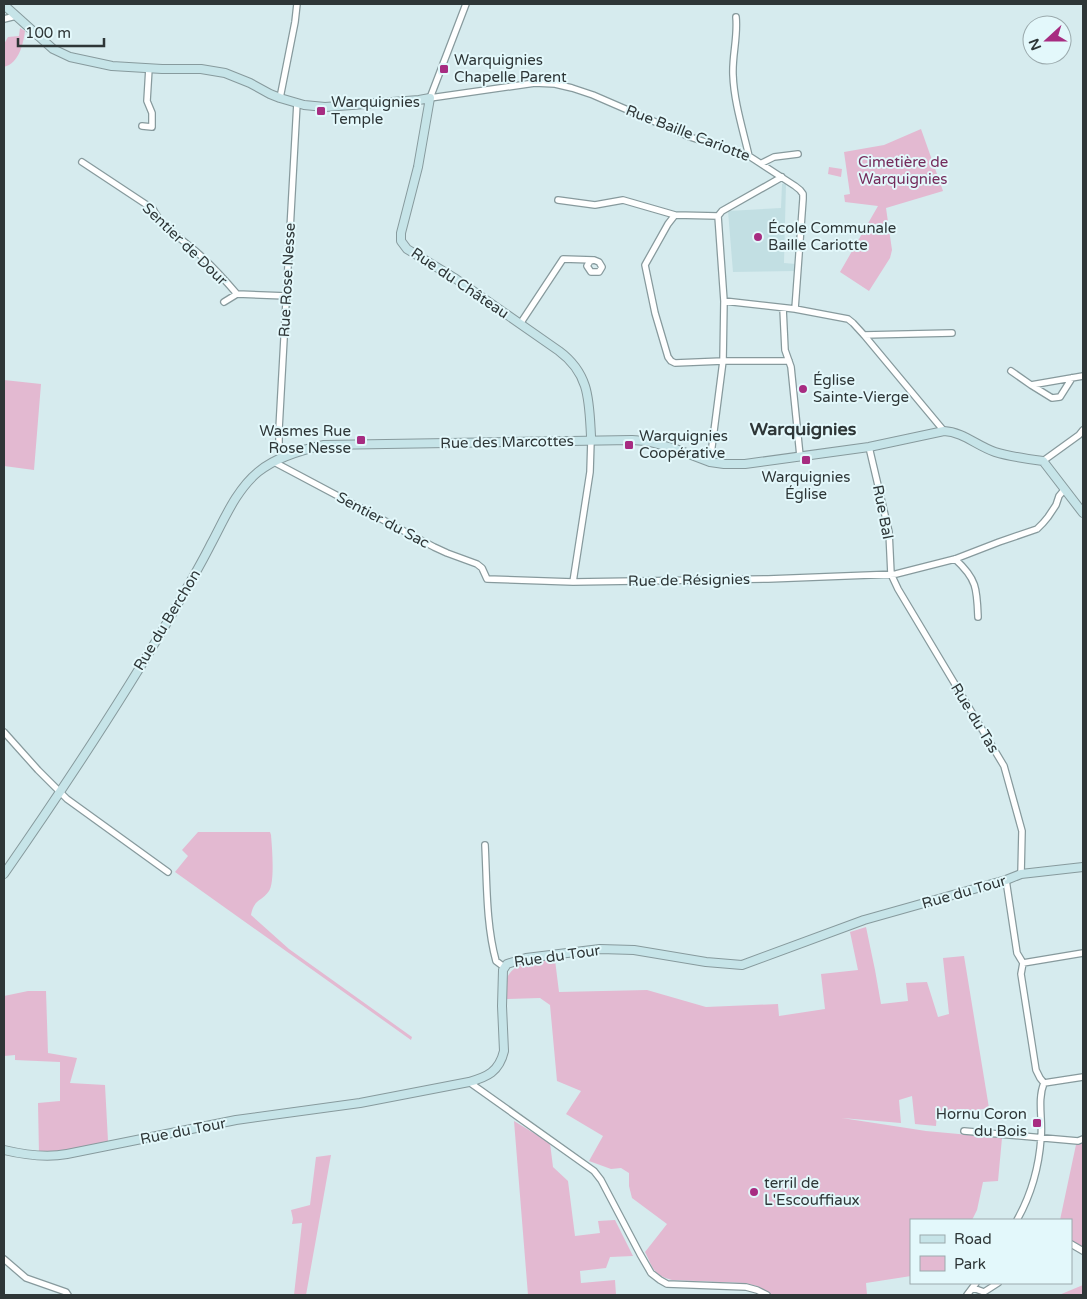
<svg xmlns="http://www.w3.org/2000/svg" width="1087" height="1299" font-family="'Varela Round',sans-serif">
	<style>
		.built { fill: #c2dfe3 }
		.green { fill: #e3b9d1 }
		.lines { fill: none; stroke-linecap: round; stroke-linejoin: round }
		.street-casing { stroke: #879a9d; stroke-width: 8 }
		.secondary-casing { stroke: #879a9d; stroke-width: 10 }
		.street { stroke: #fff; stroke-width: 5.5 }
		.secondary { stroke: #c6e4e8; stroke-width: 8 }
		.poi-dot { fill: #a72c81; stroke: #e3f8fb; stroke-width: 2 }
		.labels { text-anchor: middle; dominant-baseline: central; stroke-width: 4; stroke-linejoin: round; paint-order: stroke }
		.poi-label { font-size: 15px; fill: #2e3637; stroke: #e3f8fb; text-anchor: start }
		.street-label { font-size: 15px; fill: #2e3637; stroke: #e3f8fb }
		.park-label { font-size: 15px; fill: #742b5b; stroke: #e3f8fb }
		.quarter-label { font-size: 18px; font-weight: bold; fill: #2e3637; stroke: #e3f8fb }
	</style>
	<rect width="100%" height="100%" fill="#d6ebee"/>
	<!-- built -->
	<path class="built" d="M786 183 784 263 796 264V271L733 272 728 211 781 208 782 184Z"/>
	<!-- green -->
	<path class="green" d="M20 28 25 31C23 45 19 63 4 67V44L8 37 19 36Z
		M921 129 943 191 886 208 892 250 890 258 869 291 840 272 878 206 845 202 844 195 850 194 844 152 884 145Z
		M829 167 842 169 841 177 828 174Z
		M4 380 41 384 34 470 4 466Z
		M198 832H270L271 835C272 847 275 882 269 891 261 902 254 899 251 915L289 949 412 1037 411 1040 175 872 188 856 182 850Z
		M866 927 875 970 881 1004 908 1001 906 983 927 982 938 1017 949 1014 943 958 964 956 989 1108 964 1112 937 1113 936 1126 915 1124 912 1096 899 1100 901 1123 842 1118 926 1131 1002 1138 998 1181 983 1182 977 1210 972 1220H911V1276L866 1283 867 1295H775L770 1294 757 1286 745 1283 672 1280C653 1275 653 1268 645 1252L667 1224 632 1198 629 1186V1173L621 1168 611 1169 589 1161 603 1136 566 1114 581 1091 557 1081 550 1005 540 998 507 999C507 992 505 984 507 978 515 960 539 962 555 960L559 992 647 990 706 1007 778 1004 779 1016 825 1009 821 974 858 970 850 932Z
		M28 991H46L48 1053 77 1058 70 1083 105 1085 108 1141 56 1153 39 1154 38 1103 60 1101V1062L15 1060V1055L4 1056V996Z
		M514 1121 550 1143 553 1167 568 1181 575 1236 600 1233 598 1221 615 1220 633 1256 610 1257 606 1268 580 1271 581 1283 615 1280 616 1295H528Z
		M1083 1139V1251L1071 1243V1220H1060L1077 1140Z
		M331 1155 306 1295H294L302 1223 292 1224 293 1219 291 1210 310 1205 316 1157Z
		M1083 1285V1295H1059Z"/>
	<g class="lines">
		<!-- street casing -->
		<g class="street-casing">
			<path id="street" d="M466 4 430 98 535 83 555 84 572 88 593 95 690 137 749 156 795 186 800 190 803 194V199L795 309
				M736 17C738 37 732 56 733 75 734 102 743 130 749 156
				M4 19 16 16
				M280 98 295 22 297 4
				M142 126 152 127V113L147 101 149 68
				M82 162 153 209C162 228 184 240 200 255 213 267 225 280 237 294
				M762 163 774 157 798 154
				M558 200 595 205 623 200 675 215
				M718 216 724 301 795 309 848 319 853 323 864 335 944 431
				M718 216 675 215 668 224 645 265 655 313 668 357 671 361 675 363 723 361H789
				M718 216 722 211 782 177
				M224 302 237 294 287 296
				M783 308 785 350 791 367 800 456
				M520 324 563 259 594 260 599 262 602 267 599 272H591L587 266 590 261 594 260
				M864 335 952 333
				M1011 371 1031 385 1083 376
				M1031 385 1052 398 1060 397 1072 378
				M869 447 889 532 891 574 898 589 1004 766 1022 831 1021 874
				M283 457 279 443V429L297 103
				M1043 461 1079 435 1083 430
				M274 462 434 547 447 553 477 564 482 568 487 579 573 582 768 579 896 574 955 559 999 542 1037 529 1043 523 1048 517 1056 505 1059 496 1064 490
				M710 462 723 361 724 301
				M955 559C977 579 977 589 978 617
				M573 582 590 472 591 440
				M4 732 38 770 67 799 168 872
				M485 845C487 884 486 924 496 961L504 967
				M1006 880 1017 953 1023 963 1021 974 1036 1070 1040 1078 1044 1083C1037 1100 1043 1120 1041 1138 1039 1167 1031 1195 1017 1220
				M1023 963 1083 953
				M469 1082 594 1171 601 1180 640 1254 651 1273 660 1280 667 1284 746 1287 757 1290 767 1295
				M1044 1083 1083 1077
				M964 1131 1078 1141 1083 1139
				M1071 1244 1083 1251
				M4 1259 26 1278 66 1292 68 1295
				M973 1288 984 1292 998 1283
				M967 1295 976 1283"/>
		</g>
		<!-- secondary casing -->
		<g class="secondary-casing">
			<path id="secondary" d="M4 5 53 49 70 57 112 66 162 69H201L225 73 250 83 270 94 280 98 304 105 325 107 419 100 430 98 418 167 401 233V241L407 249 456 279 559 351C590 374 589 401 591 436V440
				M4 874C63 789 120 703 172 614 185 591 199 568 211 544 224 520 236 490 258 472 276 457 301 450 324 445L632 440 646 441 673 448 710 462 724 464H745L869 447 944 431C963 432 977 446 995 452 1011 457 1027 459 1043 461L1083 513
				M4 1150C25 1155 45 1158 67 1154L236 1120 360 1103 469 1082C487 1077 499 1072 504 1051L502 1006 503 970 507 964 526 958 600 949 634 950 706 962 742 965 864 920 1006 880 1021 874 1083 867"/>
		</g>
		<!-- street -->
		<use href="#street" class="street"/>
		<!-- secondary -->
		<use href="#secondary" class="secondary"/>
	</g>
	<!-- markers -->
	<g class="poi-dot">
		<rect x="439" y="64" width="10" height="10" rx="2.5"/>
		<rect x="316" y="106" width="10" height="10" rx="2.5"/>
		<circle cx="758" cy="237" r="5"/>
		<circle cx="803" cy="389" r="5"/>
		<rect x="356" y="435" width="10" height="10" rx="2.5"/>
		<rect x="624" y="440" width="10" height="10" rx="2.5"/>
		<rect x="801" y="455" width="10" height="10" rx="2.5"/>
		<rect x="1032" y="1118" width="10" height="10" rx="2.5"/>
		<circle cx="754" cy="1192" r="5"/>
	</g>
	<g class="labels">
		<!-- poi labels -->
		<g class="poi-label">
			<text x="454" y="60">Warquignies<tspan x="454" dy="17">Chapelle Parent</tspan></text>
			<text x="331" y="102">Warquignies<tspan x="331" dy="17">Temple</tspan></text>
			<text x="768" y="228">École Communale<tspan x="768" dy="17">Baille Cariotte</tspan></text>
			<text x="813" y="380">Église<tspan x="813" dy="17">Sainte-Vierge</tspan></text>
			<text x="351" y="431" text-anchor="end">Wasmes Rue<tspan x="351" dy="17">Rose Nesse</tspan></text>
			<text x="639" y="436">Warquignies<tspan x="639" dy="17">Coopérative</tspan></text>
			<text x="806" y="477" text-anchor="middle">Warquignies<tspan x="806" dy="17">Église</tspan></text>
			<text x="1027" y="1114" text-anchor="end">Hornu Coron<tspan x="1027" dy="17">du Bois</tspan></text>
			<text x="764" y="1183">terril de<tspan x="764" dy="17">L'Escouffiaux</tspan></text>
		</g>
		<!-- street labels -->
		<g class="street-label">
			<text transform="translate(688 133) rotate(21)">Rue Baille Cariotte</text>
			<text transform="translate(185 244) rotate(44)">Sentier de Dour</text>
			<text transform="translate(287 280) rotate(-87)">Rue Rose Nesse</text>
			<text transform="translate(460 283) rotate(34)">Rue du Château</text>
			<text transform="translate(507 442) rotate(-1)">Rue des Marcottes</text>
			<text transform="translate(883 512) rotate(79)">Rue Bal</text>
			<text transform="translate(383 520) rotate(28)">Sentier du Sac</text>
			<text transform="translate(689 580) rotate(-1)">Rue de Résignies</text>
			<text transform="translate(167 620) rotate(-59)">Rue du Berchon</text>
			<text transform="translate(975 718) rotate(59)">Rue du Tas</text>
			<text transform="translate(964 892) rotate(-16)">Rue du Tour</text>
			<text transform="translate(557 956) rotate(-8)">Rue du Tour</text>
			<text transform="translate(183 1131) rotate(-11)">Rue du Tour</text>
		</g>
		<!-- park labels -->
		<g class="park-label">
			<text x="903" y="162">Cimetière de<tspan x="903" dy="17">Warquignies</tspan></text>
		</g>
		<!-- quarter labels -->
		<g class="quarter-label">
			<text x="803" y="429">Warquignies</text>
		</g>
	</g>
	<!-- border -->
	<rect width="1087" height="1299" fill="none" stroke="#2e3637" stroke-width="10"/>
	<!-- legend -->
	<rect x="910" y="1219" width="162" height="65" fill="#e3f8fb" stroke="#9baaad"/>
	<rect x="920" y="1235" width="25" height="8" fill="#c6e4e8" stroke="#9baaad"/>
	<text x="954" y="1244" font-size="15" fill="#2e3637">Road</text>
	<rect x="920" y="1256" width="25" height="15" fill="#e3b9d1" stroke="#9baaad"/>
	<text x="954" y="1269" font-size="15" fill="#2e3637">Park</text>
	<!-- north arrow -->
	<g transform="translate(1047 40) rotate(249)"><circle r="24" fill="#e3f8fb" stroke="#9baaad"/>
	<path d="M0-4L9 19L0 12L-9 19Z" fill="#a72c81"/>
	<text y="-8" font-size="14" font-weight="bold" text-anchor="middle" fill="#2e3637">N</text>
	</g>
	<!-- scale -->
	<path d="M18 38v8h86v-8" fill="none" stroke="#2e3637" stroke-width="2.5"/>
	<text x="25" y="38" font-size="15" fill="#2e3637" stroke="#e3f8fb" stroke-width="4" paint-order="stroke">100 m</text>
</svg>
